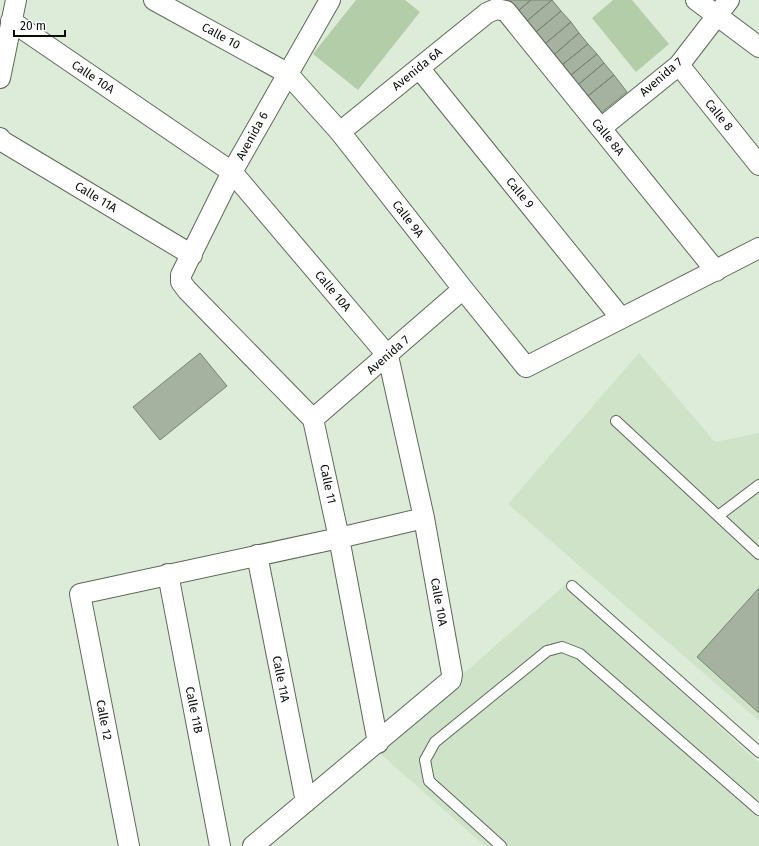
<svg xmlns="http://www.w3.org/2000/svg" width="759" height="846" font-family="'Fira Sans',sans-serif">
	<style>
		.built { fill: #cfe3c8 }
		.green { fill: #b2cda8 }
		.building { fill: #a4b29f; stroke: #768472 }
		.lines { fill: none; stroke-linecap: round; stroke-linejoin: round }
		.lane-casing { stroke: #5c6958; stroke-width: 12 }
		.street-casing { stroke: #5c6958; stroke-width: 22 }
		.lane { stroke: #fff; stroke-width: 10 }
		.street { stroke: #fff; stroke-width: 20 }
		.labels { text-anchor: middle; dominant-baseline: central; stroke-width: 3; stroke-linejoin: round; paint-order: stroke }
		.street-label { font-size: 12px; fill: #080d07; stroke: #fff }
	</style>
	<rect width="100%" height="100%" fill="#ddecd8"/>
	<!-- built -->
	<path class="built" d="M639 353 715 442 759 433V721L508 504Z
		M565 585 759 763V846H485L376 750Z"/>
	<!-- green -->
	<path class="green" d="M356 0H405L420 12 358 90 313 54Z
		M613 0H632L669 44 636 72 592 18Z"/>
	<!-- building -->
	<path class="building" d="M508 0H531L513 15 504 3Z
		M531 0H552L522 25 513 15Z
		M552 0 561 11 530 37 522 25Z
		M561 11 571 22 540 48 530 37Z
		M571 22 579 33 549 59 540 48Z
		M579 33 588 44 557 69 549 59Z
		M588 44 597 54 566 79 557 69Z
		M597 54 604 63 573 89 566 79Z
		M604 63 614 75 583 100 573 89Z
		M614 75 627 92 596 117 583 100Z
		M200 353 227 386 160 440 133 407Z
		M759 588V713L697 657Z"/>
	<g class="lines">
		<!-- lane casing -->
		<g class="lane-casing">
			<path id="lane" d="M616 421 759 554
				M718 516 759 485
				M572 586 759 752
				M501 846 429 781 425 760 435 742 547 651 562 647 580 654 759 810"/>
		</g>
		<!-- street casing -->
		<g class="street-casing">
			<path id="street" d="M154 0 287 73 340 132 463 289 526 367 759 248
				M330 0 232 172 181 275V282L187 290 313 419 339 538 378 743
				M696 0 759 47
				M11 21 232 172 388 356 424 518 452 674 451 680 253 846
				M679 65 759 165
				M419 68 621 318
				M0 78 16 0
				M601 128 679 65 729 0
				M340 132 487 13 496 9 506 11 716 271
				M0 138 2 141 192 255
				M313 419 463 289
				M257 555 306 802
				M168 574 220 846
				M129 846 80 594 339 538 424 518"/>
		</g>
		<!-- lane -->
		<use href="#lane" class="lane"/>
		<!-- street -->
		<use href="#street" class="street"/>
	</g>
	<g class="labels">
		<!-- street labels -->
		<g class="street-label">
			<text transform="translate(221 36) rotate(29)">Calle 10</text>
			<text transform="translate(417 69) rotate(-39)">Avenida 6A</text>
			<text transform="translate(93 77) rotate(34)">Calle 10A</text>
			<text transform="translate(661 77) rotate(-41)">Avenida 7</text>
			<text transform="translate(719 115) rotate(51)">Calle 8</text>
			<text transform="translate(252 136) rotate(-61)">Avenida 6</text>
			<text transform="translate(608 137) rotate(51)">Calle 8A</text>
			<text transform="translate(520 193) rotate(51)">Calle 9</text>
			<text transform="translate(96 197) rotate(31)">Calle 11A</text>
			<text transform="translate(408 219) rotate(52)">Calle 9A</text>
			<text transform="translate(333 291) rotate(50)">Calle 10A</text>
			<text transform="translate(388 355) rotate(-41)">Avenida 7</text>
			<text transform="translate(328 484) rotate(78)">Calle 11</text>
			<text transform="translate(439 602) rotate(80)">Calle 10A</text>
			<text transform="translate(281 679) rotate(79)">Calle 11A</text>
			<text transform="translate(194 710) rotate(79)">Calle 11B</text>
			<text transform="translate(104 720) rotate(79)">Calle 12</text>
		</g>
	</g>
	<!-- scale -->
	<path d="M14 30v6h51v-6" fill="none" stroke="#080d07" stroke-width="2"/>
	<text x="20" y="30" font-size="12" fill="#080d07" stroke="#ffffff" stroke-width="3" paint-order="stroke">20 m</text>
</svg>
